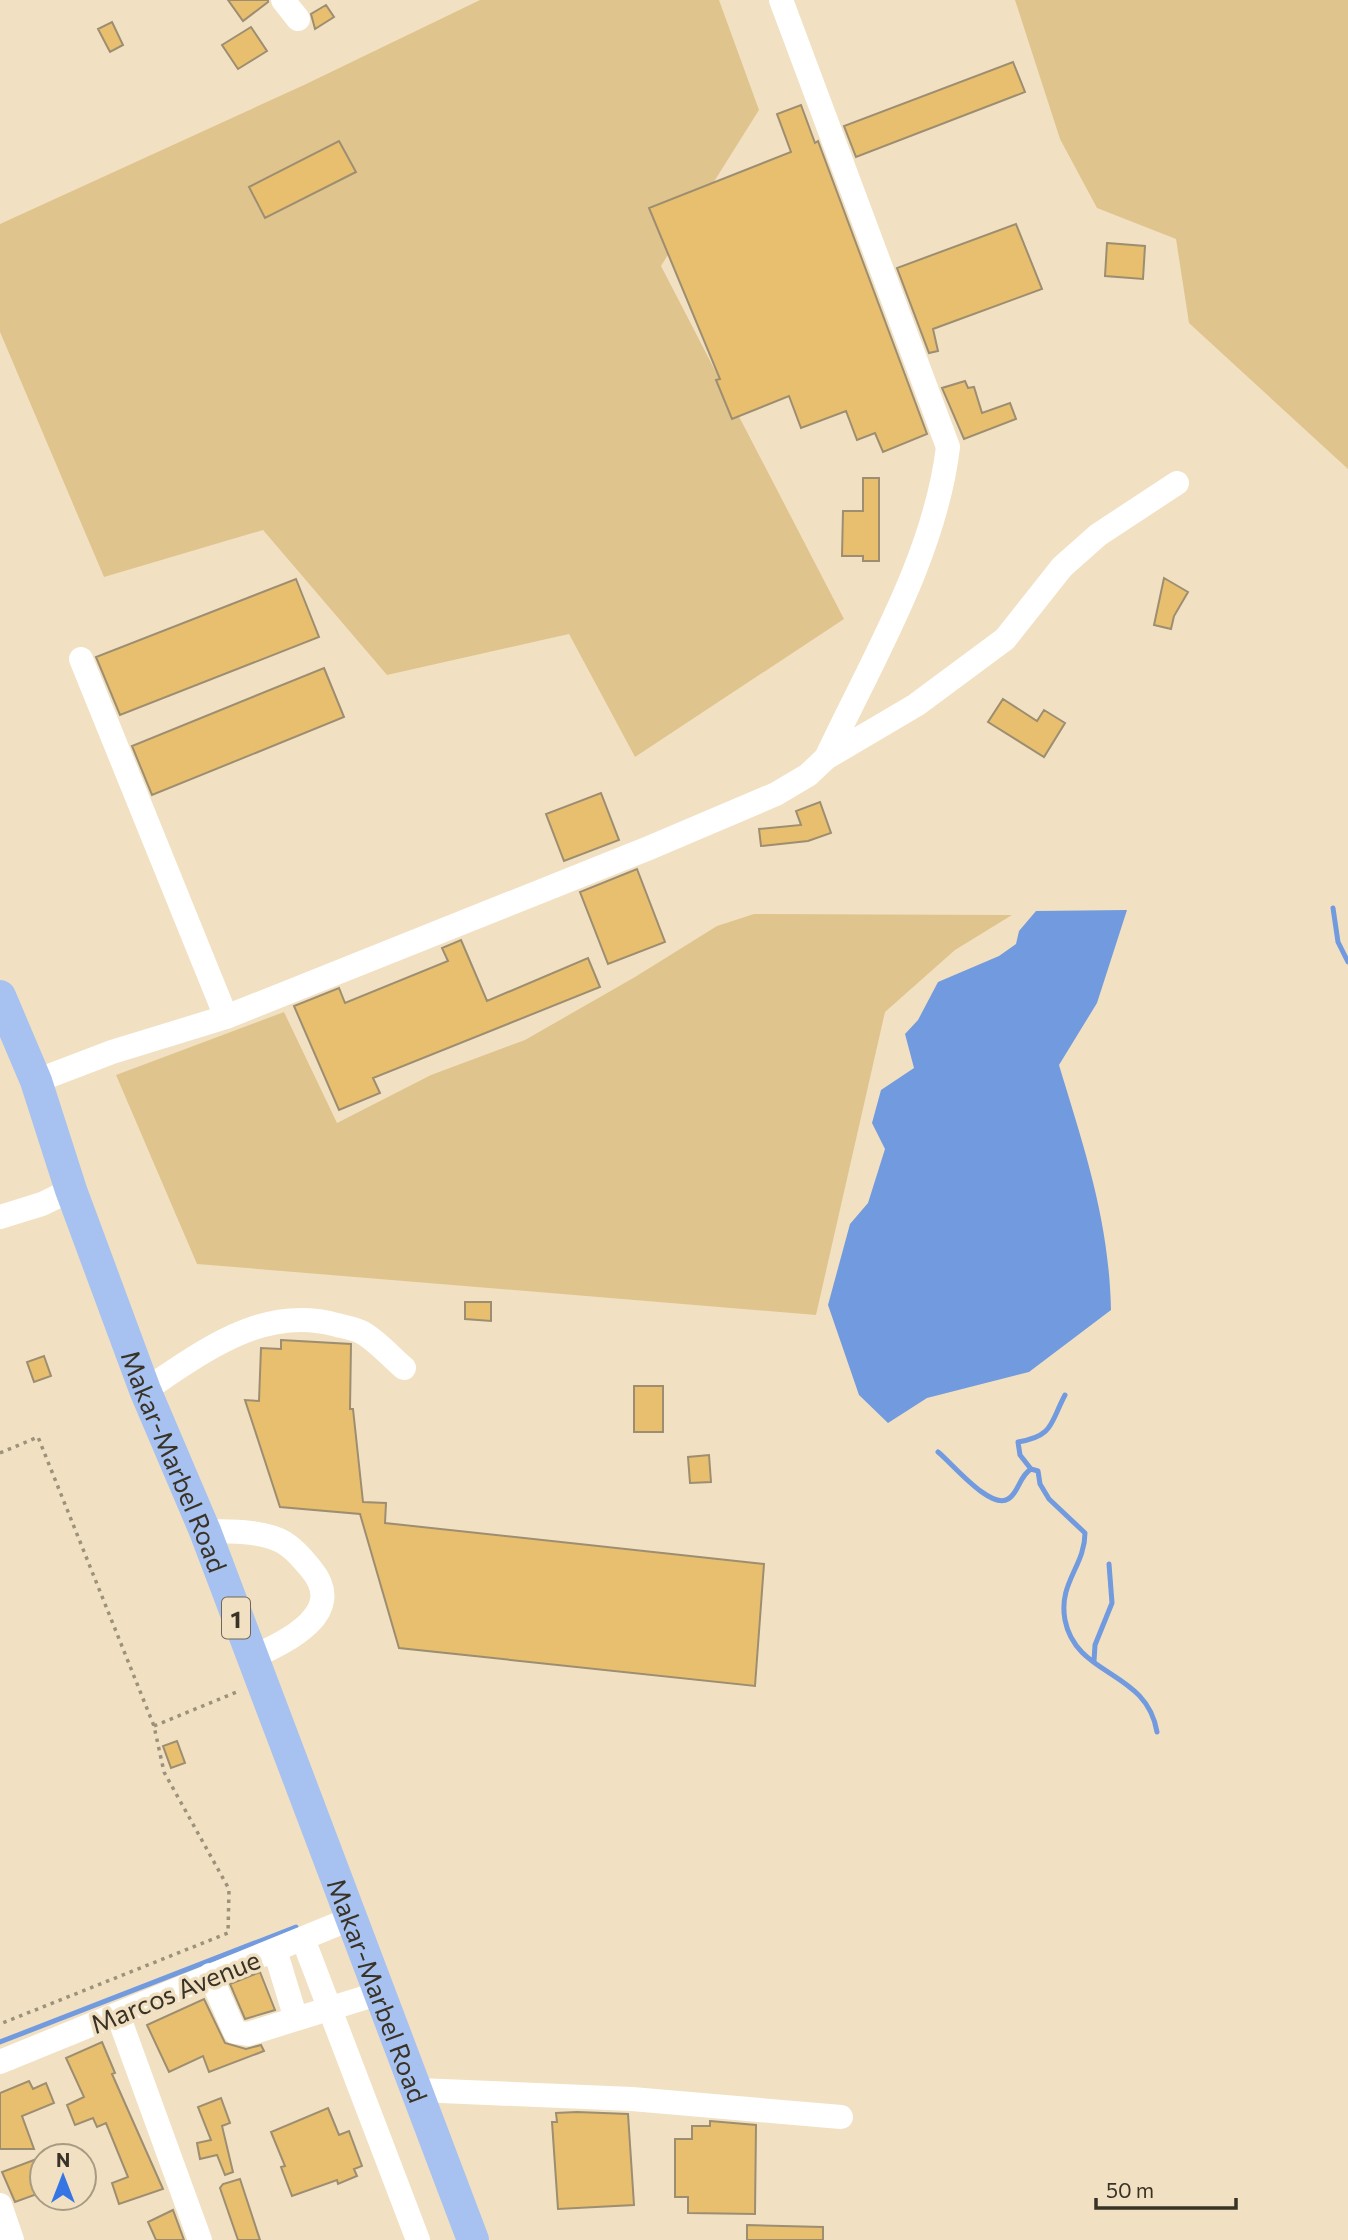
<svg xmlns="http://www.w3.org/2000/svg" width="1348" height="2240" font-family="Commissioner,sans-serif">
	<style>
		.green { fill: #e0c48e }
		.water { fill: #729ade }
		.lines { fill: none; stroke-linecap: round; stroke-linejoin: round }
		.stream { stroke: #729ade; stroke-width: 5 }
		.building { fill: #e8bf6e; stroke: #9d8e71; stroke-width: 2 }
		.path { stroke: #9c917a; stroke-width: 3.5; stroke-dasharray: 3.5 5; stroke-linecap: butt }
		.minor { stroke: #fff; stroke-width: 24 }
		.major { stroke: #a7c2f0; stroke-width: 32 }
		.labels { text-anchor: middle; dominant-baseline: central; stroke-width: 7; stroke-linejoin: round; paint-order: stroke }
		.shield { fill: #f1e1c2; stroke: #706756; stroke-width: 2 }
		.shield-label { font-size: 24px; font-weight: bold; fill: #393327 }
		.street-label { font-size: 26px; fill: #393327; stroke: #f1e1c2 }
	</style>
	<rect width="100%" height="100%" fill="#f1e1c2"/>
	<!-- green -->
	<path class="green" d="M480 0H719L759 110 661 266 844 619 635 757 569 634 387 675 263 530 104 577 0 332V224L304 85Z
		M1015 0H1348V469L1189 323 1176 239 1097 208 1060 139Z
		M754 914 1012 915 955 950 885 1012 816 1315 197 1264 116 1075 284 1012 337 1123 431 1075 525 1040 635 977 717 926Z"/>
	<!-- water -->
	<path class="water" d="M1127 910 1097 1003 1059 1065C1085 1151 1109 1220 1111 1310L1029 1372 927 1398 888 1423 859 1395 828 1305 850 1224 868 1203 885 1149 872 1123 881 1090 914 1068 905 1034 918 1020 938 982 999 956 1016 944 1019 931 1036 911Z"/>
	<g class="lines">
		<!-- stream -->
		<path class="stream" d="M1333 908 1338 942 1348 962
			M938 1452C952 1463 990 1510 1008 1499 1019 1493 1019 1476 1031 1469L1038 1471 1040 1484 1049 1499 1085 1533C1085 1566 1058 1583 1065 1620 1076 1677 1147 1670 1157 1732
			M1031 1469 1020 1455 1018 1442C1054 1436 1050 1423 1065 1395
			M1094 1661 1095 1645 1112 1603 1109 1564
			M0 2042 296 1927"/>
	</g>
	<!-- building -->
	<path class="building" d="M228 0H268V2L243 21Z
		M326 5 334 17 315 29 311 14Z
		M112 22 123 45 110 52 98 29Z
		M251 27 267 51 238 69 222 45Z
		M1013 62 1025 92 856 157 844 126Z
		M801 105 815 143 818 141 927 434 883 452 875 433 857 440 846 411 801 428 789 396 732 419 716 380 720 379 649 208 791 152 777 114Z
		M339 141 356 172 265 218 249 187Z
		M1016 224 1042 289 933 329 938 351 929 353 897 268Z
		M1107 243 1145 246 1143 279 1105 276Z
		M965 381 968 388 974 387 982 413 1010 403 1016 419 964 439 942 388Z
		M863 478H879V561H863V556H842L843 511H863Z
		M1164 578 1188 592 1174 616 1171 629 1154 625Z
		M296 579 319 637 120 715 96 657Z
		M324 668 344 717 152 795 132 746Z
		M1003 699 1037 721 1044 710 1065 723 1044 757 988 722Z
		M601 793 619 840 564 861 546 814Z
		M820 802 831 833 808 841 761 846 759 829 801 825 796 811Z
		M637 869 665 942 608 964 580 892Z
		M461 940 487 1001 588 958 600 987 373 1078 380 1093 339 1110 294 1006 339 988 345 1003 448 961 442 948Z
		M465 1302H491V1321L465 1319Z
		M281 1340 351 1344 350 1409H353L363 1502 386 1503 385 1523 764 1564 755 1686 399 1648 360 1514 280 1507 245 1400 259 1401 261 1348 281 1349Z
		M44 1356 51 1376 34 1382 27 1362Z
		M634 1386H663V1432H634Z
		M709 1455 711 1482 690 1483 688 1457Z
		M177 1741 185 1763 171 1768 163 1746Z
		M260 1972 275 2010 245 2019 230 1984Z
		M204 1999 225 2043 246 2049 261 2045 264 2051 209 2072 203 2056 169 2072 147 2025Z
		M102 2042 115 2073 112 2074 163 2189 119 2204 112 2183 128 2177 106 2123 97 2127 93 2118 75 2125 67 2105 84 2097 66 2058Z
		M29 2081 33 2089 46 2083 54 2103 22 2116 34 2149H0V2093Z
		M221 2098 230 2123 222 2126 233 2172 225 2175 217 2155 200 2159 197 2143 211 2140 198 2107Z
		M328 2108 339 2135 349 2131 362 2166 354 2169 357 2176 338 2184 337 2180 292 2196 281 2167 285 2166 271 2132Z
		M577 2112 628 2114 634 2205 558 2209 552 2122H557L556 2113Z
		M710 2121 756 2125 755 2214 688 2213V2197H675V2139H692V2126H710Z
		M42 2157V2177L35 2180 40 2193 15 2202 2 2172Z
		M240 2179 260 2240H238L220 2188 223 2184Z
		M173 2210 184 2240H156L148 2222Z
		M747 2225 823 2227V2240H747Z"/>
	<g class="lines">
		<!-- path -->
		<path class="path" d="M0 1453 38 1437 154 1726 164 1772 229 1889 228 1933 0 2024
			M154 1726 239 1691"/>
		<!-- minor -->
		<path class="minor" d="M283 0 298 19
			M81 659 226 1017
			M826 758 916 705 1005 639 1062 567 1098 535 1177 483
			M36 1081 112 1052 226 1017 649 848 776 794 808 775 826 758C872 660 935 556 948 447L781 0
			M0 1217 42 1204 71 1190
			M145 1390C203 1352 263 1304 337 1325 345 1327 356 1329 363 1333 377 1341 391 1357 404 1368
			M205 1531C229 1532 257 1530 279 1540 292 1546 302 1558 311 1569 349 1614 283 1643 251 1658
			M308 1952 418 2240
			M210 1975 235 2032 248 2034 296 2019 275 1950
			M118 2015 200 2240
			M296 2019 380 1993
			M0 2062 350 1919
			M418 2090 632 2099 841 2117
			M0 2205 12 2240"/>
		<!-- major -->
		<path class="major" id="s1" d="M0 996 36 1081 71 1190 145 1390 205 1531 473 2240"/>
	</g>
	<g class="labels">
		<!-- shield labels -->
		<rect class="shield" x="222" y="1597.5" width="28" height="41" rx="5"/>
		<g class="shield-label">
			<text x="236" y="1618">1</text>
		</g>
		<!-- street labels -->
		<g class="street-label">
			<text stroke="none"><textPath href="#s1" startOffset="497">Makar-Marbel Road</textPath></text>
			<text stroke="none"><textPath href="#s1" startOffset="1064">Makar-Marbel Road</textPath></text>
			<text transform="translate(175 1991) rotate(-22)">Marcos Avenue</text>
		</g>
	</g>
	<!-- north arrow -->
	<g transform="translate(63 2177)"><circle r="33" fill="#f1e1c2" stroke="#a79b84" stroke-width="2"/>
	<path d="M0-5L12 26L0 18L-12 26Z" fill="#3676e4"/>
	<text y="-10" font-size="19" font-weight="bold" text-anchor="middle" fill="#393327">N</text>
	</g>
	<!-- scale -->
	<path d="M1096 2198v10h140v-10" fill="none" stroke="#393327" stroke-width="3.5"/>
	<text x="1106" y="2198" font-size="21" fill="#393327" stroke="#f1e1c2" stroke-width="5" paint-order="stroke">50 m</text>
</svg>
